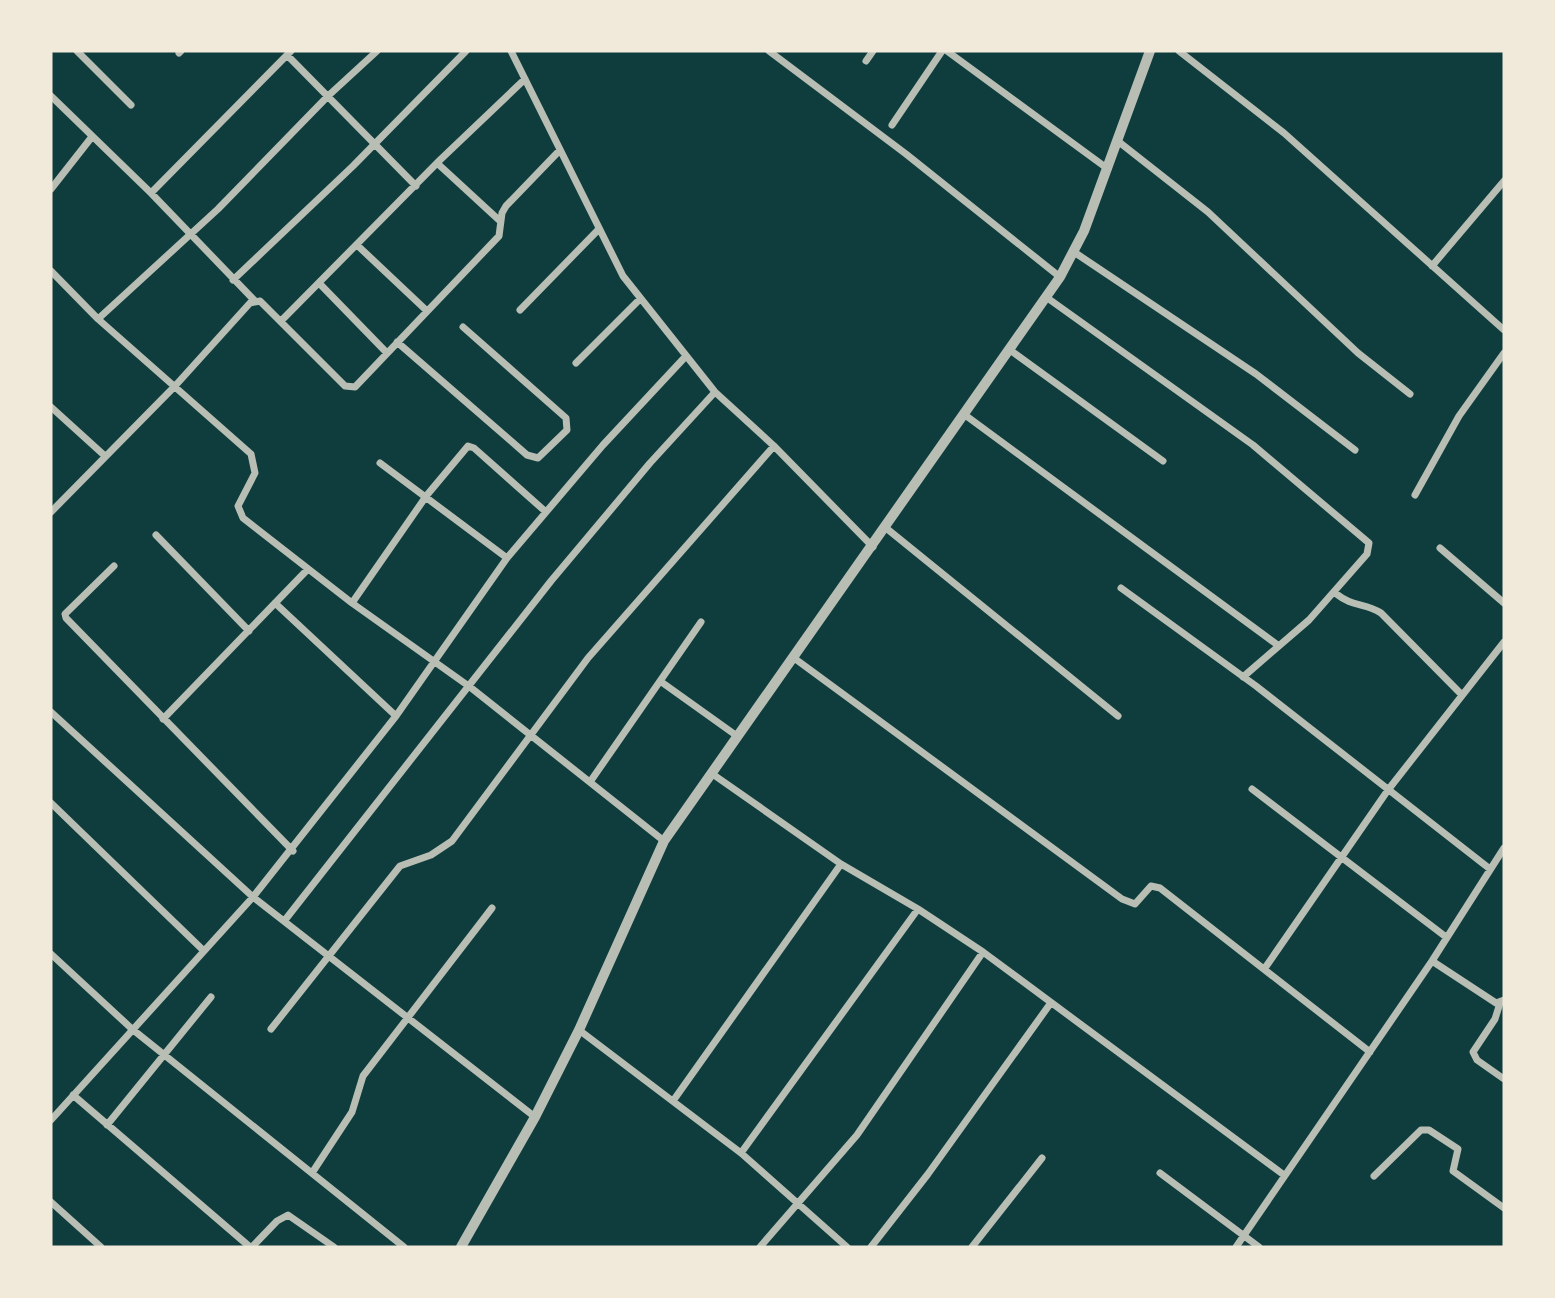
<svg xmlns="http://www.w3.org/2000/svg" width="1555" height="1298" font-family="'Archivo Narrow',sans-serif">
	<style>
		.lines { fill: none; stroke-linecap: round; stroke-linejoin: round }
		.minor { stroke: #b8beb3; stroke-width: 7 }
		.tertiary { stroke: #b8beb3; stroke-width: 10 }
	</style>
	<rect width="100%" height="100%" fill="#0f3d3e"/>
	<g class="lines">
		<!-- minor -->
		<path class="minor" d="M77 51 131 105
			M511 51 623 276 715 392 774 446 873 547
			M769 51 906 154 1060 277
			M947 51 1108 169
			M1179 51 1284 133 1504 330
			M179 53 181 51
			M287 55 416 186
			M866 61 873 51
			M51 96 151 193 255 301
			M892 125 942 51
			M1119 142 1208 212 1358 353 1410 394
			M437 163 500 221
			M51 189 91 138
			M151 193 291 51
			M357 245 427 311
			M1074 252 1256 374 1355 450
			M1432 266 1504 181
			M51 271 98 319 251 454 255 473 238 506 243 518 352 603 470 687 664 841
			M233 280 353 166 466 51
			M319 283 387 353
			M1046 297 1253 445 1369 543 1367 554 1309 620 1243 677
			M520 310 598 230
			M98 319 218 209 328 96 377 51
			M281 321 440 160 525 79
			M397 342 527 455 538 458 567 430 566 418 463 327
			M1010 350 1163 461
			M576 363 640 299
			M51 407 105 456
			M965 415 1279 646
			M1415 495 1459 416 1504 353
			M51 512 175 386 250 303 260 301 345 386 355 387 499 236 502 213 506 206 560 150
			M886 528 1118 716
			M156 535 249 631
			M1440 548 1504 603
			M507 558 603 445 686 356
			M114 566 65 614 66 618 293 851
			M1121 588 1256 686 1490 869
			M1335 593C1354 608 1364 602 1381 613L1462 695
			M275 603 396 716
			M352 603 427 495 468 446 474 448 546 512
			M794 658 1122 899 1135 904 1151 886 1160 888 1370 1052
			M660 681 737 736
			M51 712 253 897 396 716 507 558 380 463
			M163 719 308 569
			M711 773 841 864 918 909 983 952 1284 1175
			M590 782 701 622
			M1252 789 1446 937
			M51 803 204 951
			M285 920 551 581 650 463 715 392
			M51 954 132 1029 404 1247
			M1432 961 1496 1003 1504 1000
			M1265 968 1388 790 1504 642
			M1500 1003 1495 1019 1473 1052 1477 1060 1504 1079
			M271 1029 400 866 431 855 452 841 588 658 774 446
			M579 1030 741 1153 847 1247
			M73 1095 250 1247
			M673 1101 841 864
			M51 1120 253 897 535 1117
			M107 1125 211 997
			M741 1153 918 909
			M312 1173 352 1112 363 1076 492 908
			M1160 1173 1259 1247
			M1374 1176 1421 1130H1429L1458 1149 1453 1171 1504 1208
			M51 1202 101 1247
			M252 1247 277 1221 288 1215 334 1247
			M760 1247 857 1135 983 952
			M871 1247 928 1174 1050 1004
			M972 1247 1042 1158
			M1236 1247 1432 961 1504 848"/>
		<!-- tertiary -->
		<path class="tertiary" d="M461 1247 535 1117 579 1030 664 841 1060 277 1084 231 1150 51"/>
	</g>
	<!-- border -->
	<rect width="1555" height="1298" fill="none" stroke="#f1e9da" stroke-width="105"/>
</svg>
